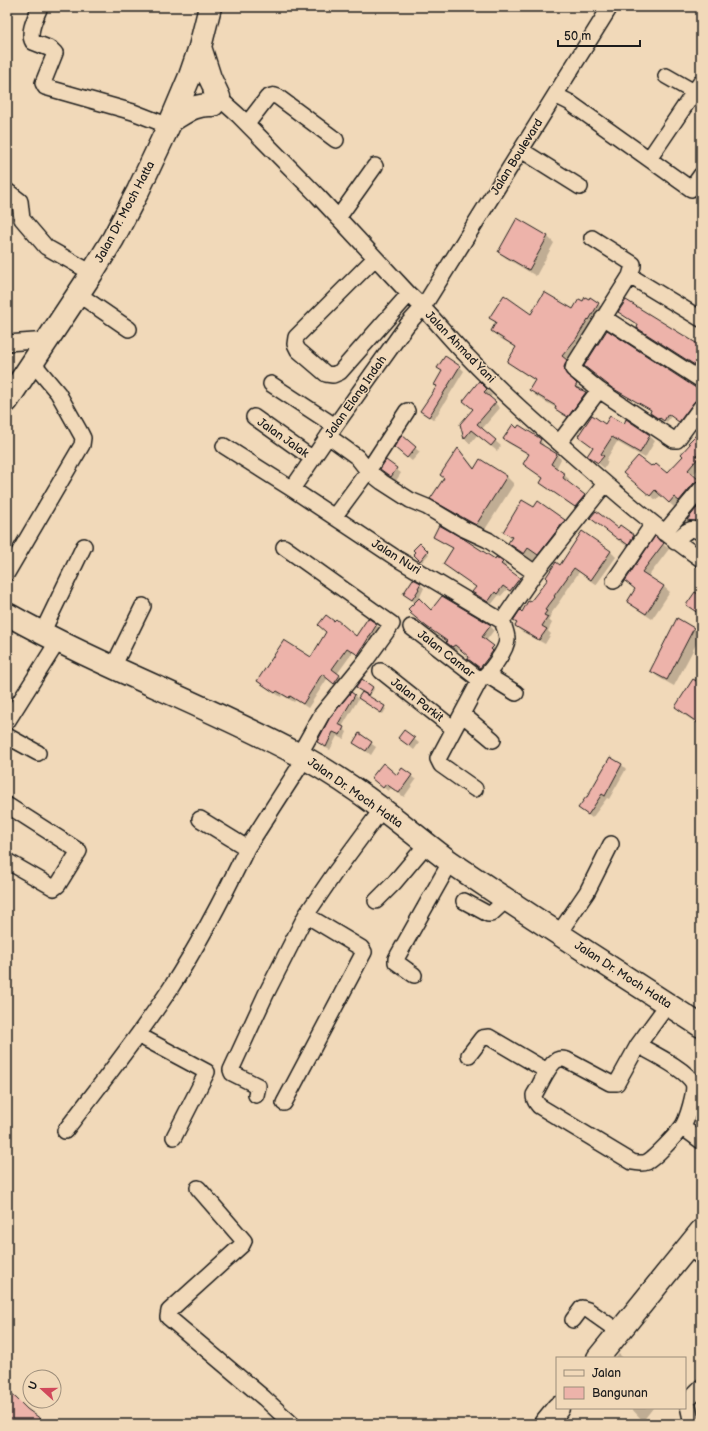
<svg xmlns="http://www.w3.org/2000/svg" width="708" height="1431" font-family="'Balsamiq Sans',sans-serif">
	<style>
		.shadow { fill: #0003 }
		.building { fill: #edb3aa; stroke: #1c1c1c }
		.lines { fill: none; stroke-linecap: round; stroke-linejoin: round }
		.minor-casing { stroke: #1c1c1c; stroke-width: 18 }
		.highway-casing { stroke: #1c1c1c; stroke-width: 25 }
		.minor { stroke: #f1d9b9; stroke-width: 15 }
		.highway { stroke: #f1d9b9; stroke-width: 22 }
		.labels { text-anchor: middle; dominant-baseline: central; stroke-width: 3; stroke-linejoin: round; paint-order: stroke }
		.street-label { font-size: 12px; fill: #1c1c1c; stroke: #f1d9b9 }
	</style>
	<rect width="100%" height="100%" fill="#f1d9b9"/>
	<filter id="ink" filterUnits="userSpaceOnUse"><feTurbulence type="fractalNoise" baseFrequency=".025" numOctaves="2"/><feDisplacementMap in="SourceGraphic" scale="8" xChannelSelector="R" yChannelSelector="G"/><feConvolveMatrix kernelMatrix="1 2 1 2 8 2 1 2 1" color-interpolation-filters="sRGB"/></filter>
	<g filter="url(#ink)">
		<!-- shadow -->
		<path class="shadow" d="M547 236 554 243 536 276 506 258 499 252Z
			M598 304 604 309 581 345 567 362 572 366 569 373 570 379 582 390 581 391 591 399 574 421 561 414 556 409V408L536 396 531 390 536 381 514 367 508 361 517 348 498 337 492 331 497 324 490 318 531 315 573 310Z
			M638 328 701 348V369L640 330Z
			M445 358 460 367 464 371 434 420 422 411 438 387 435 384 443 372 439 368Z
			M588 369 701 390V401L682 424 671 416 667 422 663 420 662 421 653 415 652 411 616 390Z
			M479 383 492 395 490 398 500 408 482 429 501 446 497 451 477 435 470 444 464 438 474 410 464 401Z
			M624 425 650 436 655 441 645 458 617 442 606 460 608 462 604 468 588 455 594 448 580 436Z
			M518 429 540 440 544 445 543 447 557 455 561 459 556 469 569 479 567 482 589 500 580 511 546 487 544 479 524 464 530 455 508 443 504 439Z
			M701 435V466L692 476 701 484 685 506 680 502 675 508 661 495 656 500 630 479 651 468 667 474 685 456Z
			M415 448 420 452 412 461 400 451Z
			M459 449 475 469 506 476 514 484 484 531 439 506 432 499 445 479Z
			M386 462 401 473 396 481 381 469Z
			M538 502 565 521 573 529 547 563 537 556 533 562 518 552 510 543 512 540 505 532 534 508Z
			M701 504V529L697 528 688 520Z
			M591 518 618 529 621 526 639 542 634 550 626 544 625 545Z
			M582 533 611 552 616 557 596 585 579 572 559 602H560L550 615 551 616 549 620 552 623 548 631 551 634 545 644 521 631 516 626 518 624 514 621 523 613 561 567Z
			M434 536 502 562 506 566 504 568 522 582 513 594 507 589 501 596 499 595 491 605 473 592 477 587 454 549Z
			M663 544 669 549 648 577 664 587 670 592 652 619 634 607 628 602 636 589 626 581Z
			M420 545 429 554 422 562 414 554Z
			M420 584 424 588 419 599 431 611 490 626 494 630 486 641 497 651 484 672 473 663 469 659 470 657 459 648 457 651 451 646 415 603 405 594Z
			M701 597V617L687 605Z
			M368 619 382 630 363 660 353 652 337 674 345 681 340 688 327 679 308 708 296 700 294 702 282 695 281 697 264 686 259 681 357 637Z
			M694 628 701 635 674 686 658 677 651 671Z
			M701 669V726L683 714 676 707Z
			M372 687 374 689 369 697 386 709 383 714 359 698 342 727 347 732 344 739 337 736 330 750 322 746 318 742 354 695 358 699 363 692Z
			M359 735 376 747 371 755 354 742Z
			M399 738 414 739 419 743 414 750Z
			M611 758 622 765 626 769 609 799 607 798 592 818 579 808 587 799Z
			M397 776H411L416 780 404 797 391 788 388 791 377 782Z
			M619 1354 623 1358H616Z
			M631 1408H653L643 1421Z"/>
		<!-- building -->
		<path class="building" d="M517 218 548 236 529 270 498 252Z
			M544 292 573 309 579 299 583 301 585 297 589 299 590 297 599 303 589 320 588 319 576 339 562 356 567 360 564 367 565 372 577 384 575 387 586 392 568 417 555 409 556 406 529 390 535 380 507 362 516 347 491 331 496 322 489 318 504 295 531 314Z
			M626 300 701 346V369L637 328 638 325 618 312Z
			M607 330 696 388 701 389V398L697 399 694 402 679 422 668 414 664 421 660 418 659 419 650 413 651 410 612 388 584 366Z
			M445 356 460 366 429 417 420 411 437 386 434 385 442 371 437 368Z
			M479 381 487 389 484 392 496 402 477 424 496 440 491 446 471 430 464 439 460 424 473 409 463 401Z
			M592 415 605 424 610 416 624 424 626 419 650 435 640 453 612 437 601 454 604 456 598 463 587 456 593 447 578 436Z
			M513 424 517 428 519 425 541 439 539 443 557 454 551 464 565 474 563 478 585 495 575 507 540 483 543 478 523 464 529 454 503 439Z
			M701 430V450L696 455 699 457 688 470 699 480 694 483 679 501 674 497 669 503 655 490 650 496 623 473 638 456 651 466 652 465 654 466 656 464 667 473 683 456 681 454 690 444 688 443Z
			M402 435 416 447 407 458 394 447Z
			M458 448 474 469 480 459 507 476 476 525 430 499 444 478 440 475Z
			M386 460 397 468 391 477 380 469Z
			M522 500 534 507 538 501 565 520 538 555 528 548 524 554 508 543 512 537 503 532Z
			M701 503V522L687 520Z
			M596 511 618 528 620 525 634 535 628 545 620 539 619 540 590 518Z
			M439 525 464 539 495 559 496 557 503 562 501 564 520 578 510 591 503 586 497 594 495 592 488 602 472 592 476 587 443 564 453 548 433 537Z
			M582 531 611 551 591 580 574 568 554 596 555 597 545 610 547 611 544 615 548 617 542 626 547 629 539 640 515 626 517 623 513 621 520 610 522 612 528 601 530 602 548 579 546 577 556 562 560 565Z
			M655 536 664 543 642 572 664 586 646 614 627 602 635 589 625 581Z
			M420 543 428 551 420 561 413 554 415 552 413 550Z
			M413 579 421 583 418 588 419 589 412 600 403 594Z
			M695 592 701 596V615L686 605Z
			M442 596 491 625 482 637 494 646 491 649 493 651 480 668 468 659 469 657 455 645 452 647 446 642 447 641 427 627 410 613 411 612 408 609 419 598 431 610Z
			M326 615 334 621 336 619 356 636 368 618 377 624 358 655 347 648 332 669 340 675 334 684 322 674 303 704 290 696 289 698 277 691 275 693 257 681 284 640 311 657 326 632 318 625Z
			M677 618 694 628 667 680 650 671Z
			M362 679 373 687 368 695 356 688Z
			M693 679 701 684V725L675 707Z
			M351 692 355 695 338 724 344 727 340 735 333 732 326 747 317 742 329 719Z
			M362 692 385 706 381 713 358 698Z
			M404 730 415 738 409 746 398 738Z
			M359 733 372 742 366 751 353 743Z
			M610 757 622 764 605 796 602 794 588 815 578 808 586 797H587Z
			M383 763 397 775 402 768 412 775 399 793 386 784 383 788 371 778Z
			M7 1391 16 1398 27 1409 48 1424H7Z"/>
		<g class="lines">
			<!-- minor casing -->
			<g class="minor-casing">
				<path id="minor" d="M40 7C36 17 27 32 33 42L51 49 55 53 43 83 45 87 133 112 169 126
					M666 76 694 92
					M211 91 238 115 317 195 409 294C430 313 447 336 467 356 500 391 537 424 574 456 615 492 656 528 701 559
					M555 95 569 102 691 189 701 175
					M247 124 267 98C271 95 273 95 278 97L336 140
					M521 150 580 187
					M649 159 701 82
					M7 191 20 201 22 219 46 247 92 273
					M338 218 375 166
					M592 238 633 264V266L630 276 574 365 573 369 599 390 674 440H677L701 407
					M375 258 296 337 295 344 298 350 326 374 333 375 340 372 409 294
					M630 276 701 319
					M78 294 129 329
					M603 317 701 380
					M7 343 48 340
					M271 384 335 426
					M254 417 313 459
					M328 436 357 457 368 471 382 482 410 500 427 507 462 528 488 540 535 573
					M559 443 599 390
					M224 446 292 489 396 558 502 621
					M292 489 335 426 407 325 423 307 610 7
					M334 517 368 471 407 411
					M664 533 701 489
					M675 542C683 534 691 524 701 533
					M284 547 392 624 366 660 322 714 299 755
					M7 573 82 445 83 438 81 434 58 393 33 363
					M614 581 653 524
					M502 621 535 573 605 484
					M411 627 480 680
					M42 633 84 546
					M113 667 143 606
					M381 671 454 729
					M487 675 516 693
					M462 714 493 740
					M7 722 58 641
					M7 736 38 753
					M475 789 441 765 438 759 480 680C489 674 507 650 507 639 507 633 504 627 502 621
					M7 805 79 851 58 885 54 888 7 861
					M200 819 247 848 305 758
					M376 901 394 883 426 845
					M464 901 488 914H491L506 900
					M559 933 587 892 611 844
					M414 975 396 962V959L451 861
					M138 1035 207 1072 174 1137
					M638 1045C652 1053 686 1069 693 1083 696 1091 687 1120 682 1127 676 1135 655 1158 647 1162 642 1164 637 1163 632 1162L539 1106C536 1102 534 1101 534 1095 540 1086 548 1065 557 1060 561 1058 563 1059 567 1060L610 1083H617Z
					M638 1045 668 1004
					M469 1055 482 1038 489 1037 547 1071
					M256 1095 258 1086 232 1073 231 1070 266 994 306 915 334 874 382 809
					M284 1103 364 952 361 948 306 915
					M682 1127 701 1141
					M65 1131C100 1085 137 1039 170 989 199 944 224 896 247 848
					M198 1188 244 1241 242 1245 169 1311 168 1317 264 1398 292 1424
					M688 1247 701 1257
					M573 1320 582 1308 588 1310 619 1332
					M692 1424 687 1401 701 1387"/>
			</g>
			<!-- highway casing -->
			<g class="highway-casing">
				<path id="highway" d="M200 47 210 78 219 97
					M171 121C186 112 194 104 213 105
					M7 401 92 273 113 239 138 191 171 121 190 76 200 47 210 7
					M7 614C103 668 207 705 303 757 330 772 357 790 382 809 405 826 426 844 449 861 532 918 617 971 701 1026
					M598 1358 701 1231
					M545 1424 558 1408"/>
			</g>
			<!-- minor -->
			<use href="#minor" class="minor"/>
			<!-- highway -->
			<use href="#highway" class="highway"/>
		</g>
	</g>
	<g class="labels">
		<!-- street labels -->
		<g class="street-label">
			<text transform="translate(517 157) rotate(-58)">Jalan Boulevard</text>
			<text transform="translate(125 212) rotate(-62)">Jalan Dr. Moch Hatta</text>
			<text transform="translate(460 347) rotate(46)">Jalan Ahmad Yani</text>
			<text transform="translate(356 397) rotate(-55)">Jalan Elang Indah</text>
			<text transform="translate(283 438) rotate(35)">Jalan Jalak</text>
			<text transform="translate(396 557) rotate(32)">Jalan Nuri</text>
			<text transform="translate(446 654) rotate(38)">Jalan Camar</text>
			<text transform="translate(417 700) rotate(38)">Jalan Parkit</text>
			<text transform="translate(355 793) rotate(35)">Jalan Dr. Moch Hatta</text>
			<text transform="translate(623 975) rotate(33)">Jalan Dr. Moch Hatta</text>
		</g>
	</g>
	<!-- margin -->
	<rect width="708" height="1431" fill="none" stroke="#f1d9b9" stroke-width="24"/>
	<rect x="12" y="12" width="684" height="1407" fill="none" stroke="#1c1c1c" stroke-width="1.5" filter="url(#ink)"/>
	<!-- legend -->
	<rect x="556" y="1357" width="130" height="52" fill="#f1d9b9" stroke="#9c8d7a"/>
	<rect x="564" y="1370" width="20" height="6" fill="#f1d9b9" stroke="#9c8d7a"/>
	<text x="592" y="1377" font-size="12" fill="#1c1c1c">Jalan</text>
	<rect x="564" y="1387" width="20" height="12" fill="#edb3aa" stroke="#9c8d7a"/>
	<text x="592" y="1397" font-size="12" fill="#1c1c1c">Bangunan</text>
	<!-- north arrow -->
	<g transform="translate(42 1389) rotate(291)"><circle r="19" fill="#f1d9b9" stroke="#9c8d7a"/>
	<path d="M0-3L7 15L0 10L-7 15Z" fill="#d1495b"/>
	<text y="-6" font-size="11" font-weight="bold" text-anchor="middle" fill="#1c1c1c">U</text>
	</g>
	<!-- scale -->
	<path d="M558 40v6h82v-6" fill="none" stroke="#1c1c1c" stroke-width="2"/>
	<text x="564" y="40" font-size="12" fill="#1c1c1c" stroke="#f1d9b9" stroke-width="3" paint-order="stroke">50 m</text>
</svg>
